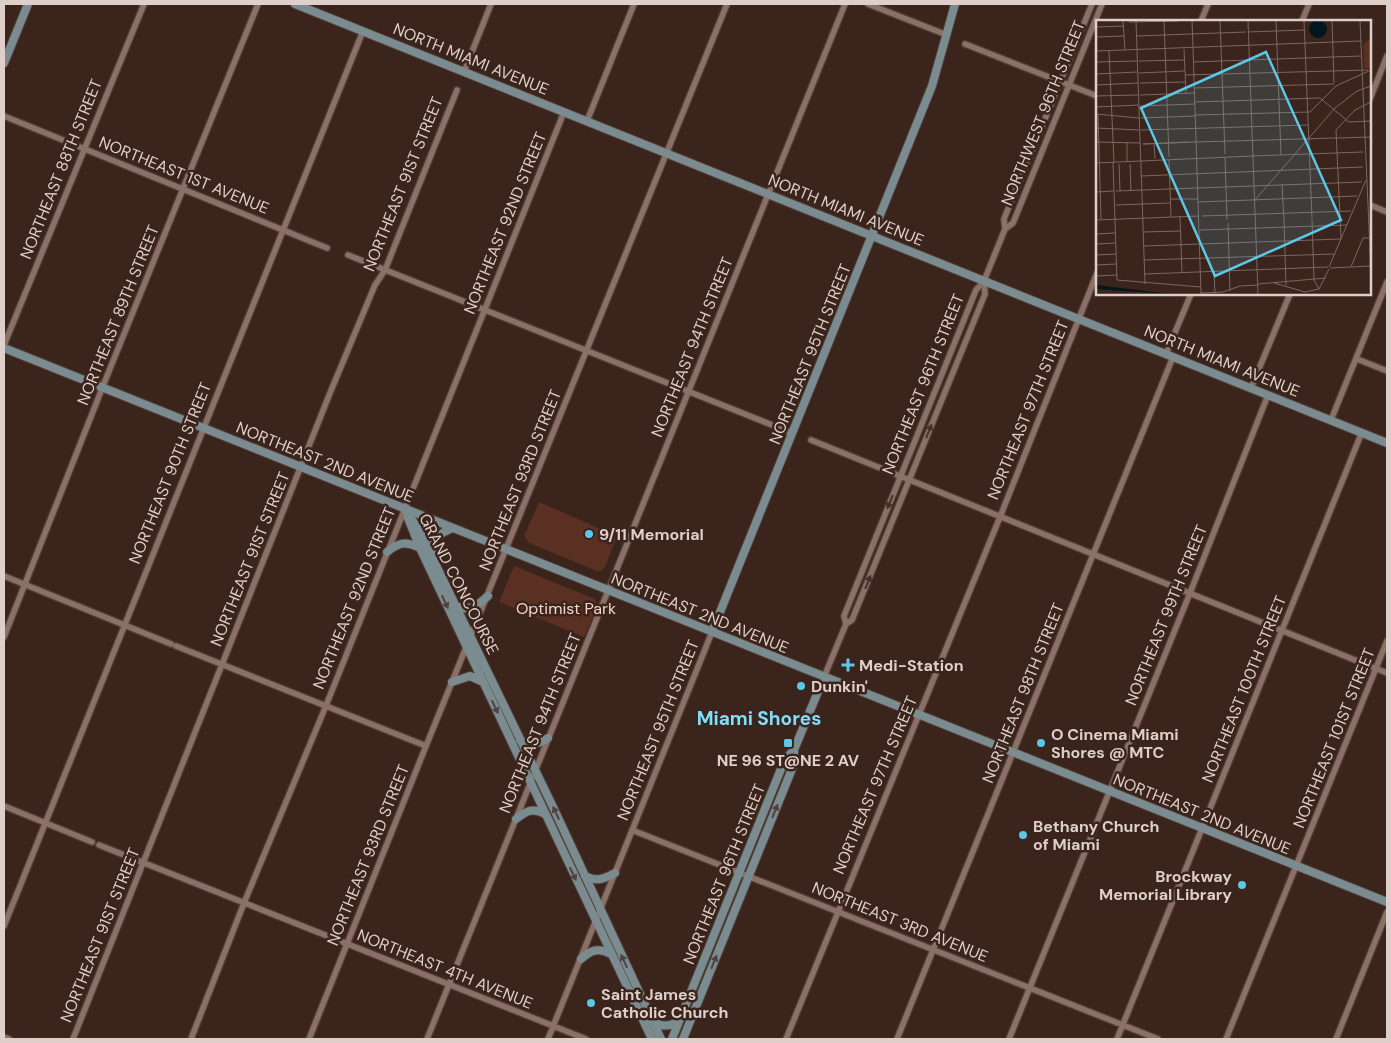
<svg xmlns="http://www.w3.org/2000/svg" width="1391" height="1043" font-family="'DM Sans',sans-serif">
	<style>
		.green { fill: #593022 }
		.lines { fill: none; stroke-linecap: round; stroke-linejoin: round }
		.street-casing { stroke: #523f39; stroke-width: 8 }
		.secondary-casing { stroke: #523f39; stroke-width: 10 }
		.street { stroke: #8b7067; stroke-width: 5.5 }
		.secondary { stroke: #7b8c90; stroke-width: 8 }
		.oneway { fill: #462f27 }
		.oneway2 { fill: #4e433f }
		.poi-dot { fill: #5cc7e7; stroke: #3a241c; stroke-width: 2 }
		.labels { text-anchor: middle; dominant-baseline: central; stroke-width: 5; stroke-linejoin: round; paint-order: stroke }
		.street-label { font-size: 16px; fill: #dfcfca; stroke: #3a241c }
		.poi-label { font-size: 16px; font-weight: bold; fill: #dfcfca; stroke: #3a241c; text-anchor: start }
		.park-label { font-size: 16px; fill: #f6d4c9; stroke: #3a241c }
		.quarter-label { font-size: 19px; font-weight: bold; fill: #7fdffd; stroke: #3a241c }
		.inset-road { fill: none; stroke: #7c6862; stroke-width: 1 }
		.view { fill: #5cc7e7; fill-opacity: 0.15; stroke: #5cc7e7; stroke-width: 2.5 }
		.inset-edge { fill: none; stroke: #dfcfca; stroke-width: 2.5 }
	</style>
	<rect width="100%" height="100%" fill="#3a241c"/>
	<!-- green -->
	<path class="green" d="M539 502 617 536 605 567 601 571H597L529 543 524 536Z
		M514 566 595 599 597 607 584 637 499 602Z"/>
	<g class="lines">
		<!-- street casing -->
		<g class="street-casing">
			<path id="street" d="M868 4 947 35
				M1201 21 1208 4
				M1302 21 1309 4
				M965 44 1097 96
				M464 72 491 4
				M1370 99 1387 56
				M4 116 327 248
				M587 121 634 4
				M1370 205 1387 212
				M1005 229 1013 223 1102 4
				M348 255 792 433
				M4 345 144 4
				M1166 354 1191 294
				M1357 359 1387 371
				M1251 388 1290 294
				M1331 420 1387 282
				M811 440 1387 673
				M4 576 171 644
				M846 624 844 616 976 290 984 281 1005 229 1004 219 1092 4
				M4 637 107 376 258 4
				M176 646 426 746
				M824 677 846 624 852 620 985 294 984 281
				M4 806 92 842
				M632 830 1158 1039
				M99 845 586 1039
				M4 926 363 31
				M4 1037 9 1039
				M73 1039 330 393 375 285 385 270 457 90
				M191 1039 244 903 323 713 564 112
				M309 1039 426 746 727 4
				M427 1039 845 4
				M548 1039 712 632
				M786 1039 1000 517 1097 273
				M897 1039 1173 357
				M1009 1039 1190 593 1268 395
				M1117 1039 1362 432
				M1226 1039 1387 641
				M1336 1039 1387 912"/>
		</g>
		<!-- secondary casing -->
		<g class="secondary-casing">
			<path id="secondary" d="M295 4 1387 443
				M4 63 28 4
				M4 348 1387 902
				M406 511 419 530 553 807 661 1039
				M408 518 420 548 652 1039
				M387 552C399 542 406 541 420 548
				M432 555C431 540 439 533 453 528
				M456 606C470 612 477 606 488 596
				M712 632 932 86 955 4
				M452 682 470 676 483 682
				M520 740C531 747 538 744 548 738
				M516 819C526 811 533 807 545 814
				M585 876C597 882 604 879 615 873
				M581 959C591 950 598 947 611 954
				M652 1021C662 1027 669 1027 679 1021
				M672 1039 785 759 794 750
				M683 1039 794 764V750L824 677"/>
		</g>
		<!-- street -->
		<use href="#street" class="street"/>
		<!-- secondary -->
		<use href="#secondary" class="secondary"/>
	</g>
	<!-- one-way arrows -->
	<defs><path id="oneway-solid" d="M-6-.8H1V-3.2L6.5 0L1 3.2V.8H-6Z" transform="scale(1.25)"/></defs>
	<g class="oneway">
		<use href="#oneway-solid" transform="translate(929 431) rotate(-68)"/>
		<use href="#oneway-solid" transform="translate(890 502) rotate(112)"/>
		<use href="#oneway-solid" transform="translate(868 582) rotate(-68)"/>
	</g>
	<g class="oneway2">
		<use href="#oneway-solid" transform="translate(445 602) rotate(65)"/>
		<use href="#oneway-solid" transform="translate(495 707) rotate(65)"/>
		<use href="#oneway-solid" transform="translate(775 811) rotate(-68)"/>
		<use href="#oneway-solid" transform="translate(556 813) rotate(-115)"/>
		<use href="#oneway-solid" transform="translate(573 874) rotate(65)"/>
		<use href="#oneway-solid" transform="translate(624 961) rotate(-115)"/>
		<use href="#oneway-solid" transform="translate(714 962) rotate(-68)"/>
	</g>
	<!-- markers -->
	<g class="poi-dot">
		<circle cx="589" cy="534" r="5"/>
		<path d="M845.5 657.5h5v5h5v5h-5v5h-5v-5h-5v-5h5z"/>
		<circle cx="801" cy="686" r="5"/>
		<rect x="783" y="738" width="10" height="10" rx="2.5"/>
		<circle cx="1041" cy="743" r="5"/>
		<circle cx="1023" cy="835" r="5"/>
		<circle cx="1242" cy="885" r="5"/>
		<circle cx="591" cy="1003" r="5"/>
	</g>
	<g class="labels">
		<!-- street labels -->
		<g class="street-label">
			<text transform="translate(471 59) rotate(22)">NORTH MIAMI AVENUE</text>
			<text transform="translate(1043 113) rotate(-68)">NORTHWEST 96TH STREET</text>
			<text transform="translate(61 169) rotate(-68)">NORTHEAST 88TH STREET</text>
			<text transform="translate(184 175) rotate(22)">NORTHEAST 1ST AVENUE</text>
			<text transform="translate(403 184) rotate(-68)">NORTHEAST 91ST STREET</text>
			<text transform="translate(846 210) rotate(22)">NORTH MIAMI AVENUE</text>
			<text transform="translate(505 223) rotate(-68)">NORTHEAST 92ND STREET</text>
			<text transform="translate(118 315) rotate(-68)">NORTHEAST 89TH STREET</text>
			<text transform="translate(692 347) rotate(-68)">NORTHEAST 94TH STREET</text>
			<text transform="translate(810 354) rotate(-68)">NORTHEAST 95TH STREET</text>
			<text transform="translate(1222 361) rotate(22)">NORTH MIAMI AVENUE</text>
			<text transform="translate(923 384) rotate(-68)">NORTHEAST 96TH STREET</text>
			<text transform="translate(1028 410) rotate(-68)">NORTHEAST 97TH STREET</text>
			<text transform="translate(325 462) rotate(22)">NORTHEAST 2ND AVENUE</text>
			<text transform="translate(170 473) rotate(-68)">NORTHEAST 90TH STREET</text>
			<text transform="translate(520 480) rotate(-68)">NORTHEAST 93RD STREET</text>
			<text transform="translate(250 559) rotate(-68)">NORTHEAST 91ST STREET</text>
			<text transform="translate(459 584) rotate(63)">GRAND CONCOURSE</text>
			<text transform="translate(354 598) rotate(-68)">NORTHEAST 92ND STREET</text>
			<text transform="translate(700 613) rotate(22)">NORTHEAST 2ND AVENUE</text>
			<text transform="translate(1166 615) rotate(-68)">NORTHEAST 99TH STREET</text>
			<text transform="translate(1244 689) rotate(-68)">NORTHEAST 100TH STREET</text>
			<text transform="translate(1023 693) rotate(-68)">NORTHEAST 98TH STREET</text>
			<text transform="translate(540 723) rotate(-68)">NORTHEAST 94TH STREET</text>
			<text transform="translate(658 730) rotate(-68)">NORTHEAST 95TH STREET</text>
			<text transform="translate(1334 738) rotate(-68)">NORTHEAST 101ST STREET</text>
			<text transform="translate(875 785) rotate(-67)">NORTHEAST 97TH STREET</text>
			<text transform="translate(1202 814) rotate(22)">NORTHEAST 2ND AVENUE</text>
			<text transform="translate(368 855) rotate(-68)">NORTHEAST 93RD STREET</text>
			<text transform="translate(724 874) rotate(-68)">NORTHEAST 96TH STREET</text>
			<text transform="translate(900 922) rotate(22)">NORTHEAST 3RD AVENUE</text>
			<text transform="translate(100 935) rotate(-68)">NORTHEAST 91ST STREET</text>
			<text transform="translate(445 969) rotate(22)">NORTHEAST 4TH AVENUE</text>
		</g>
		<!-- poi labels -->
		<g class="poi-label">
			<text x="599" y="534">9/11 Memorial</text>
			<text x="859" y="665">Medi-Station</text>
			<text x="811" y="686">Dunkin'</text>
			<text x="1051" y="734">O Cinema Miami<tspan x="1051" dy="18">Shores @ MTC</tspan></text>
			<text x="788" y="760" text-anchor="middle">NE 96 ST@NE 2 AV</text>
			<text x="1033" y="826">Bethany Church<tspan x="1033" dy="18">of Miami</tspan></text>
			<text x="1232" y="876" text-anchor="end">Brockway<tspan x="1232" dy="18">Memorial Library</tspan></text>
			<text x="601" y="994">Saint James<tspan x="601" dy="18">Catholic Church</tspan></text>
		</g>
		<!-- park labels -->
		<g class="park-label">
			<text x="566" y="608">Optimist Park</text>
		</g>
		<!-- quarter labels -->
		<g class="quarter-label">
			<text x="759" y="718">Miami Shores</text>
		</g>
	</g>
	<!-- overview -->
	<g transform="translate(1096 20)">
		<rect width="275" height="275" fill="#3a241c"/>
		<path d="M275 18V48H268L267 25Z" fill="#593022"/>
		<path d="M213 9a9 9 0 1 1 18 0a9 9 0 1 1-18 0ZM0 265 50 271 72 274 0 269Z" fill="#03161d"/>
		<path class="inset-road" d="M27 1 29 30M40 1 49 264M68 1 73 137M96 1 97 27M124 1 129 134M152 1 162 274M180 1 185 135M208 1 216 198M236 1 238 63M264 1 274 231M33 2 82 1M0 7 28 6M152 12 208 10M40 16 150 12M0 17 28 16M97 28 105 274M88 29 90 73M0 31 265 21M13 31 18 142M43 41 88 40M0 42 41 41M97 42 265 36M43 53 89 51M0 54 41 52M89 55 272 50M44 63 89 62M0 65 42 63M98 68 238 64M44 75 98 73M0 76 42 75M99 82 224 78 253 102M44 86 99 84M0 87 43 85M0 94 43 98M2 94 5 199M99 95 214 92 240 66 275 50M45 98 99 96M253 102 275 101M0 108 44 110M45 110 212 105M0 122 44 123M31 122V142M93 122 47 124 100 122M100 122 275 117M58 123 59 139M157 136 267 132M129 137 131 200M73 140 75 197M17 142 21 260 105 267M0 143 157 136M23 144 24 171M34 144 35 171M45 156 267 147M186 164 188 200M20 171 266 162M0 172 18 171M74 179H102M159 180 239 88 261 71 275 66M102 182 261 176M20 185 74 183M106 196 255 191M84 197 86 253M216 199 218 260 223 269M0 200 103 196M188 200 190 265M132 203 134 271M104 210 251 205M47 212 85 211M0 214 19 213M245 219 240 110 259 90 275 82M0 224 20 223M48 226 245 219M274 229 275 274M0 235 20 234M48 240 239 234M0 245 20 244M233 247 270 160M255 247 267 218H273M234 248 275 246M118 252 119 273M49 254 232 247M0 256 21 255M178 263 209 272 223 269M162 264 230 258M223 269 233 249M105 273 127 272 144 266 162 265"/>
		<path class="view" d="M170 32 245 200 119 256 45 88Z"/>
		<rect width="275" height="275" class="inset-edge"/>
	</g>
	<!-- border -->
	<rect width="1391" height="1043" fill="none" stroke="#dfcfca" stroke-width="10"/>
</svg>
